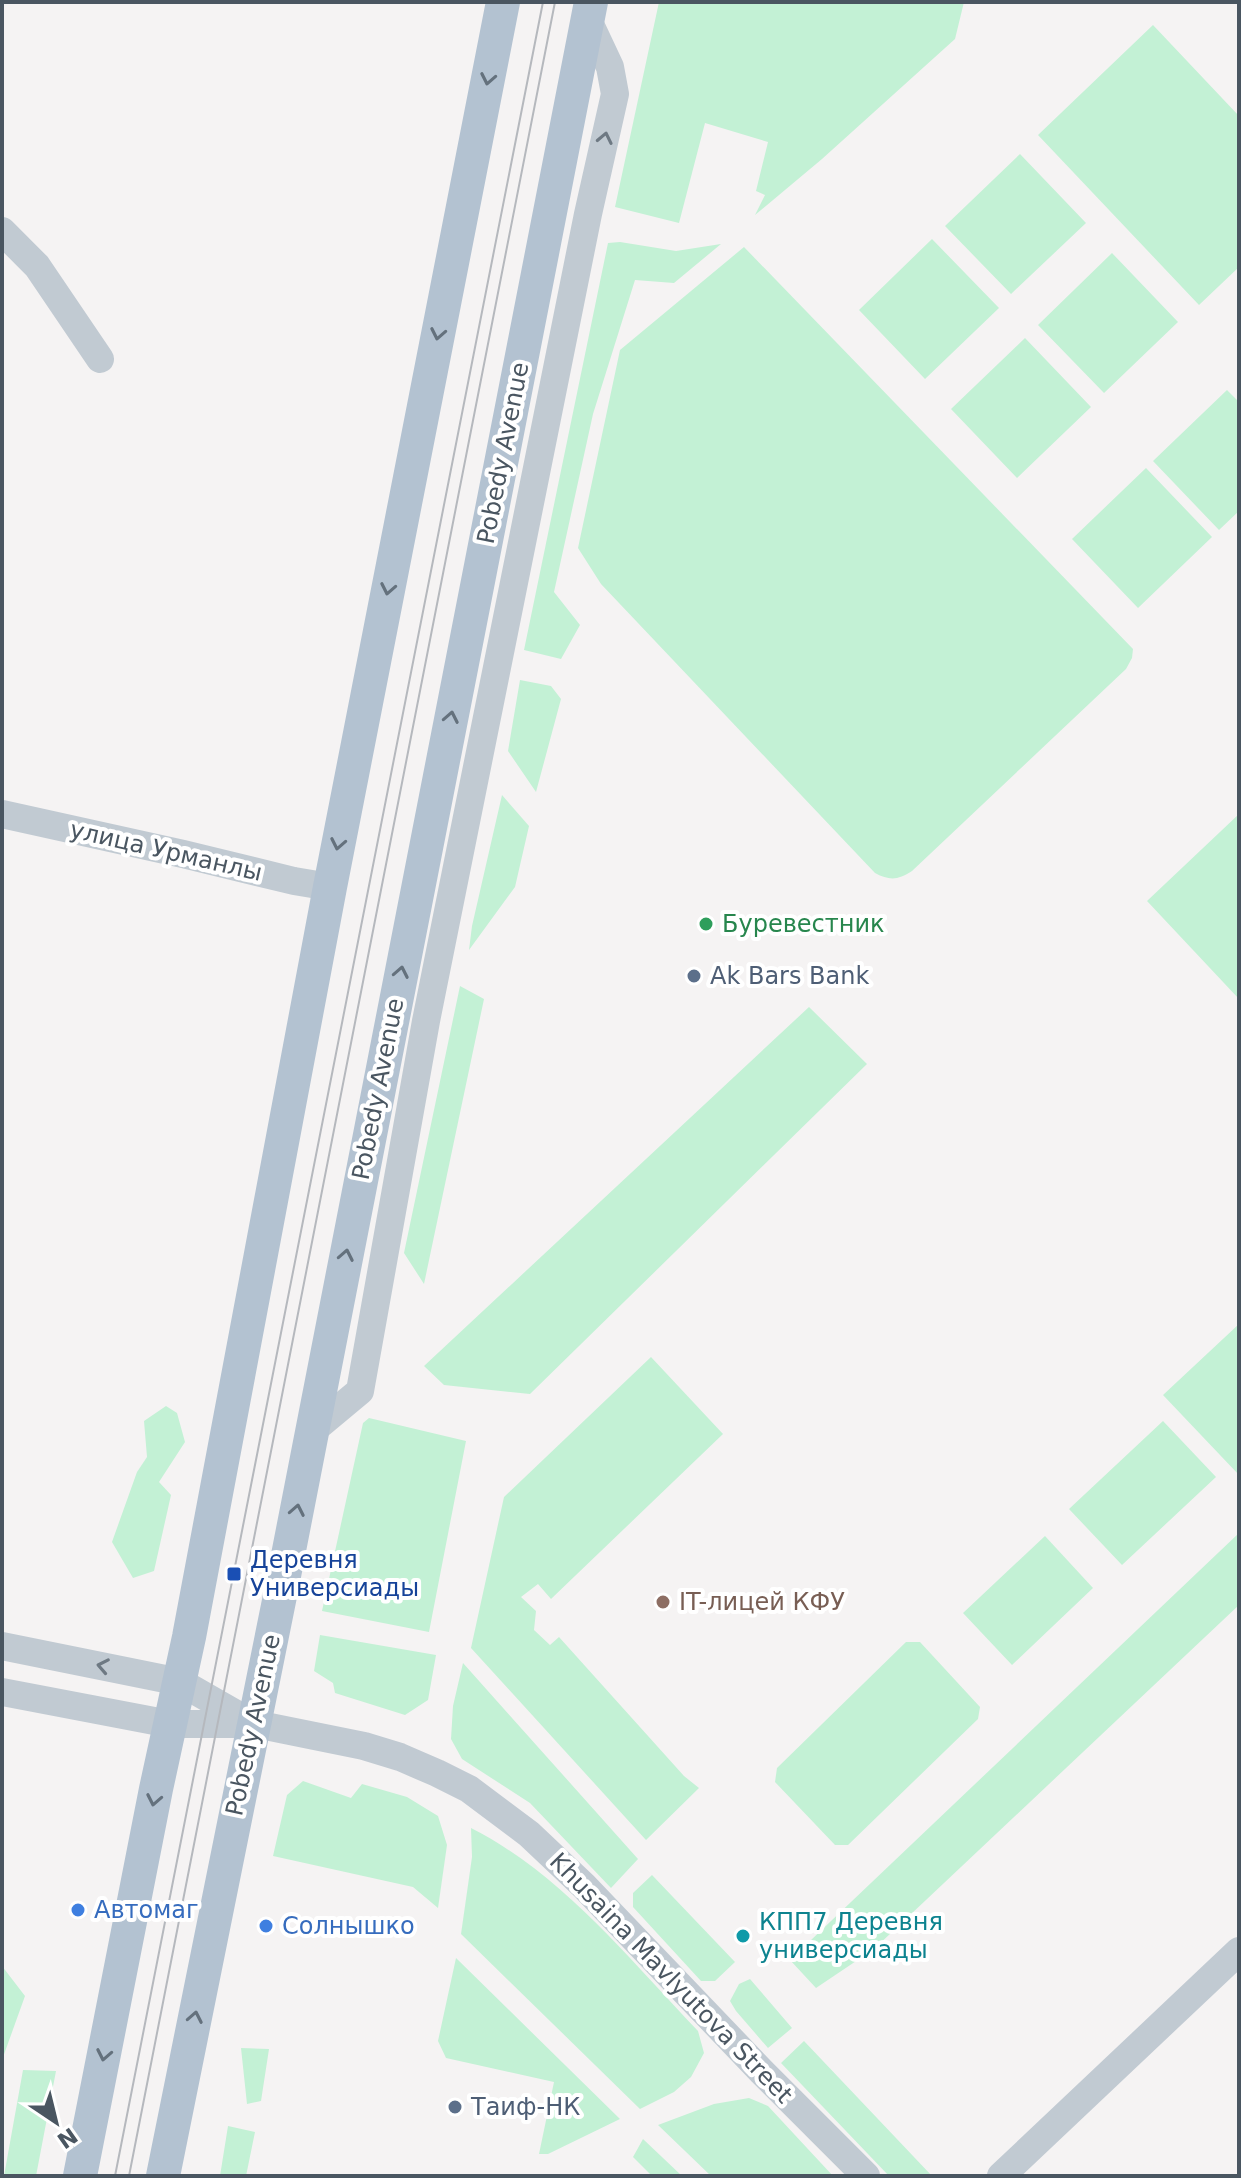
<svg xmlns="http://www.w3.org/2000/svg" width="1241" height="2178" font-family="'DejaVu Sans',sans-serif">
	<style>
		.green { fill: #c3f1d5 }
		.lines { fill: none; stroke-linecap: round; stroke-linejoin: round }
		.minor { stroke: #c1cad2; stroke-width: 28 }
		.major { stroke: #b3c2d1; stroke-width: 34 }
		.tram { stroke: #b5b8bd; stroke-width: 2 }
		.oneway { stroke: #64717d }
		.oneway2 { stroke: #6e7983 }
		.leisure-dot { fill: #2e9e5b; stroke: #fff; stroke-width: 3 }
		.service-dot { fill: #5c6f8a; stroke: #fff; stroke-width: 3 }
		.transit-dot { fill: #1a4fb4; stroke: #fff; stroke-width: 3 }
		.education-dot { fill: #8d6e63; stroke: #fff; stroke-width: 3 }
		.shop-dot { fill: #3f7fe0; stroke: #fff; stroke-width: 3 }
		.culture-dot { fill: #0f9aa8; stroke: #fff; stroke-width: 3 }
		.labels { text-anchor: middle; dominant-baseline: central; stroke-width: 8; stroke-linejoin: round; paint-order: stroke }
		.street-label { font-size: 24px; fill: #4a5661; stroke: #fff }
		.leisure-label { font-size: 24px; fill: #27864d; stroke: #fff; text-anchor: start }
		.service-label { font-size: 24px; fill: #4e5e75; stroke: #fff; text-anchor: start }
		.transit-label { font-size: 24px; fill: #164399; stroke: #fff; text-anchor: start }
		.education-label { font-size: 24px; fill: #785e54; stroke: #fff; text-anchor: start }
		.shop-label { font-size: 24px; fill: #366cbe; stroke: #fff; text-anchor: start }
		.culture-label { font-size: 24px; fill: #0d838f; stroke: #fff; text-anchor: start }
	</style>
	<rect width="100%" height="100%" fill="#f5f3f3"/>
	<!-- green -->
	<path class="green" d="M659 2H964L955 39 822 159 755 215 765 195 756 191 768 142 705 123 679 223 615 207Z
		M1153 25 1239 116V267L1199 305 1038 135Z
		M1020 154 1086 223 1011 294 945 226Z
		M932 239 999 308 925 379 859 310Z
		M620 242 676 251 721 244 674 283 635 280 593 414 554 592 580 625 561 659 524 650 608 243Z
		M744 247 1133 649 1132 658 1126 669 912 871C898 880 890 881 875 873L601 584 578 548 620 350Z
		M1112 253 1178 322 1104 393 1038 325Z
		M1025 338 1091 407 1017 478 951 409Z
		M1227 390 1239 402V511L1219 530 1153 461Z
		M1146 468 1212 537 1138 608 1072 539Z
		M520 680 551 686 561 699 536 792 508 751Z
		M502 795 529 826 515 887 469 950 472 926Z
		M1239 814V999L1147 901Z
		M460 986 484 999 424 1284 404 1253Z
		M809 1007 867 1064 530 1394 444 1385 424 1366Z
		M1239 1324V1475L1163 1395Z
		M651 1357 723 1434 551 1599 538 1584 521 1597 536 1611 534 1630 550 1645 559 1637 684 1776 699 1788 646 1840 471 1648 504 1497Z
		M166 1406 177 1413 185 1442 159 1482 171 1495 154 1571 133 1578 112 1542 137 1472 147 1457 144 1421Z
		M369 1418 466 1441 429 1632 322 1611 363 1423Z
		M1163 1421 1216 1477 1122 1565 1069 1509Z
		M1239 1533V1605L874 1949 816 1988 790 1960Z
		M1045 1536 1093 1588 1012 1665 963 1613Z
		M320 1635 436 1655 428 1700 405 1715 335 1693 333 1683 314 1671Z
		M906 1642H920L980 1707 978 1719 848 1845H835L775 1782 777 1768Z
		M463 1663 638 1859 611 1888 530 1803 462 1759 451 1739 453 1706Z
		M303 1781 351 1798 362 1784 407 1797 438 1816 447 1845 438 1908 413 1887 273 1856 287 1795Z
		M471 1828C562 1874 629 1959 698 2031L704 2053 691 2077 674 2092 640 2109 461 1934 472 1857Z
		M652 1875 735 1962 715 1981H701L633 1907V1893Z
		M456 1958 620 2119 548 2154H539L554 2082 446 2058 438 2041Z
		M2 1966 25 1996 2 2060Z
		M750 1979 792 2028 768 2048 736 2011 730 2001 739 1984Z
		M804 2041 932 2176H889L781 2063Z
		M241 2048 269 2049 261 2101 247 2104Z
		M23 2070 56 2071 36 2176H4Z
		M749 2098 768 2106 833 2176H711L658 2125 714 2104Z
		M228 2126 255 2132 246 2176H220Z
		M643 2139 682 2176H652L633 2157Z"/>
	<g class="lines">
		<!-- minor -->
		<path class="minor" d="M2 231 37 266 100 359
			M2 814 183 854 294 881 330 887
			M312 1431 360 1391 426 1021 588 214 615 94 610 67 587 18
			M2 1646 180 1682 250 1722
			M2 1692 170 1724H255L364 1746 400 1757 437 1773 469 1789 529 1834 584 1886 762 2072 866 2176
			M1001 2176 1239 1951"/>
		<!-- major -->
		<path class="major" d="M80 2176 156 1789 189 1637 330 887 503 2
			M163 2176 283 1581 591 2"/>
		<!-- tram -->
		<path class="tram" d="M115 2176 543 2
			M129 2176 555 2"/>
	</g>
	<!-- one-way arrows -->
	<defs><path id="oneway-chevron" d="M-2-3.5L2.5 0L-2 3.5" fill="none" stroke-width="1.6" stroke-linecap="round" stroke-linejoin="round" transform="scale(2)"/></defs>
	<g class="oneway">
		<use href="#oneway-chevron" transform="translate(488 79) rotate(101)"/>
		<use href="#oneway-chevron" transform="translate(438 334) rotate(101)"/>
		<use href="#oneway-chevron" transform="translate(388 589) rotate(101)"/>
		<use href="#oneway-chevron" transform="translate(451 717) rotate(-79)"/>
		<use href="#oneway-chevron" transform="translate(338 844) rotate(101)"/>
		<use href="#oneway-chevron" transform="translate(401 972) rotate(-79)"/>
		<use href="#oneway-chevron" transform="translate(346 1255) rotate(-79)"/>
		<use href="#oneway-chevron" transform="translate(297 1510) rotate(-79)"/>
		<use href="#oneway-chevron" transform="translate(154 1800) rotate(101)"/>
		<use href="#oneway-chevron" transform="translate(195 2017) rotate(-79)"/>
		<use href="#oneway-chevron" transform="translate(104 2055) rotate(101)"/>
	</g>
	<g class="oneway2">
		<use href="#oneway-chevron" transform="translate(605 138) rotate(-78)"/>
		<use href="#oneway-chevron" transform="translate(103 1666) rotate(-169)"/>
	</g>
	<!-- markers -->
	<circle class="leisure-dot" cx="706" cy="924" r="8"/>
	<g class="service-dot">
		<circle cx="694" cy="976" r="8"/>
		<circle cx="455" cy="2107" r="8"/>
	</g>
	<rect class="transit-dot" x="226" y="1566" width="16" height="16" rx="4"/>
	<circle class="education-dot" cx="663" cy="1602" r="8"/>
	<g class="shop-dot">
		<circle cx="78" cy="1910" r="8"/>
		<circle cx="266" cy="1926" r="8"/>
	</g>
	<circle class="culture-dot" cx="743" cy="1936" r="8"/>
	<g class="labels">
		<!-- street labels -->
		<g class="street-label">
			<text transform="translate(503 453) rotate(-79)">Pobedy Avenue</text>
			<text transform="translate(166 851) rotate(13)">улица Урманлы</text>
			<text transform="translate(378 1089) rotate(-79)">Pobedy Avenue</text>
			<text transform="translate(253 1725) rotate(-78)">Pobedy Avenue</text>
			<text transform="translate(671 1978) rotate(46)">Khusaina Mavlyutova Street</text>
		</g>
		<!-- leisure labels -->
		<g class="leisure-label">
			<text x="722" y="924">Буревестник</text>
		</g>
		<!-- service labels -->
		<g class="service-label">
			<text x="710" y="976">Ak Bars Bank</text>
			<text x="471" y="2107">Таиф-НК</text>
		</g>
		<!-- transit labels -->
		<g class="transit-label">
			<text x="250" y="1560">Деревня<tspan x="250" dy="28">Универсиады</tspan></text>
		</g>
		<!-- education labels -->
		<g class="education-label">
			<text x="679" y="1602">IT-лицей КФУ</text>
		</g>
		<!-- shop labels -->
		<g class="shop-label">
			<text x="94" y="1910">Автомаг</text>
			<text x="282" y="1926">Солнышко</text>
		</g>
		<!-- culture labels -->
		<g class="culture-label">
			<text x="759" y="1922">КПП7 Деревня<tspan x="759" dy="28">универсиады</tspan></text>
		</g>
	</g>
	<!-- border -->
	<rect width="1241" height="2178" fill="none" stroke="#4a5661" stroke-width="8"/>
	<!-- north arrow -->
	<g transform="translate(56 2122) rotate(145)" stroke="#ffffff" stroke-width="6" paint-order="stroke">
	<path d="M0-6L14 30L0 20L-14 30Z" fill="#4a5661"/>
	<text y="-12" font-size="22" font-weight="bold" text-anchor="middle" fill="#4a5661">N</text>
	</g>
</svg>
